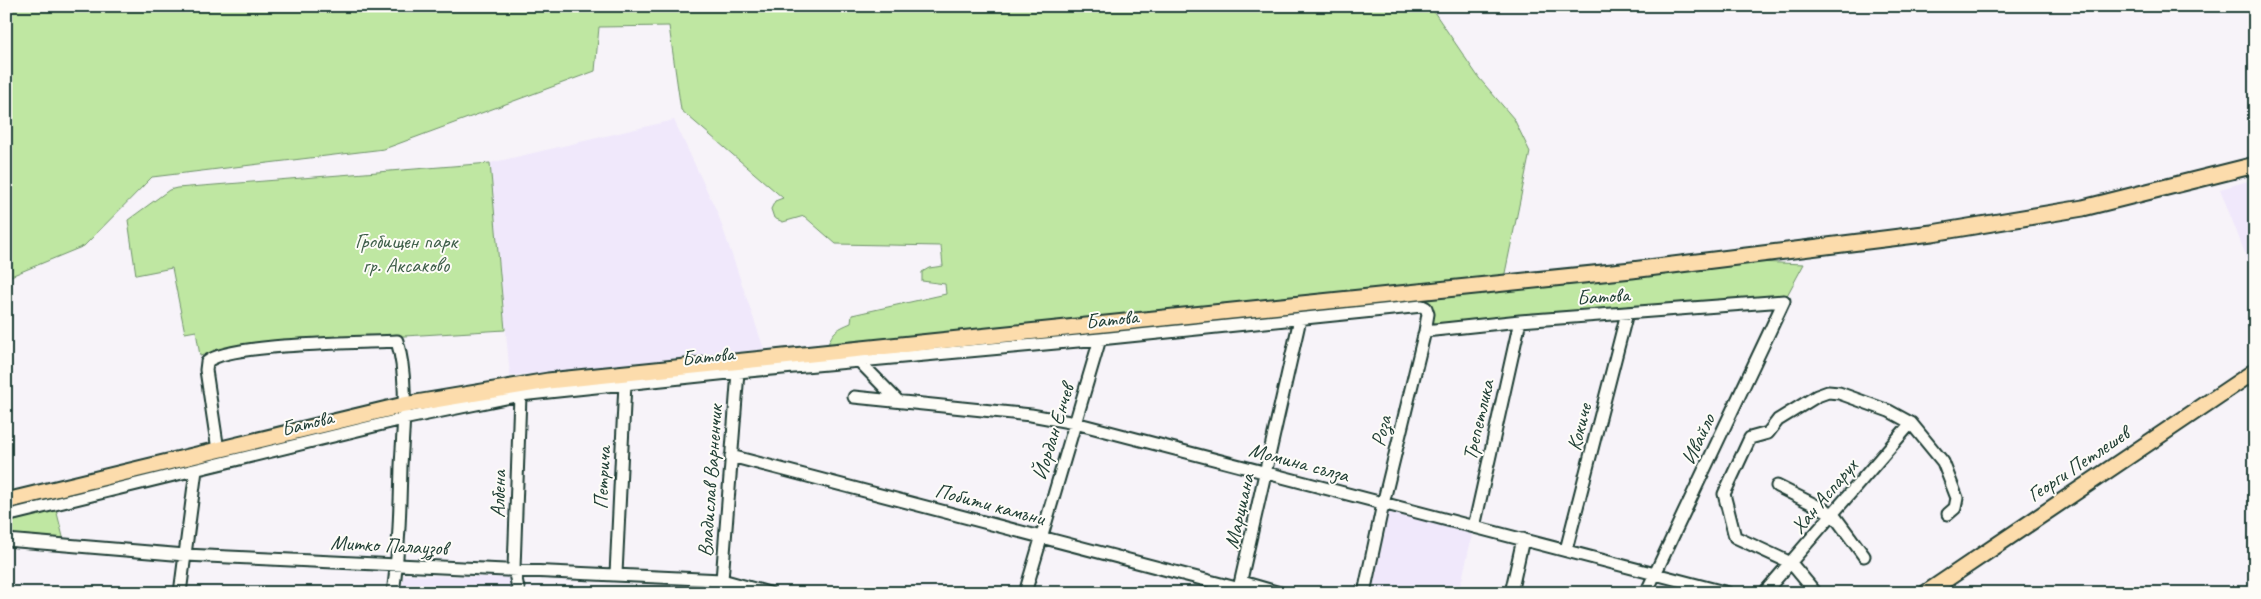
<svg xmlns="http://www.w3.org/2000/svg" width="2261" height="599" font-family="Caveat,sans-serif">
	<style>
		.built { fill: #f0e8fb }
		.green { fill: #bfe7a2; stroke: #6f926b }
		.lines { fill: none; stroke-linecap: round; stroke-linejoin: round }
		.minor-casing { stroke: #1f3d34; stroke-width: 15 }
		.major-casing { stroke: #1f3d34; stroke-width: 19 }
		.minor { stroke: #fdfcf7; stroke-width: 11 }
		.major { stroke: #fcdcac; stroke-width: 15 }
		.labels { text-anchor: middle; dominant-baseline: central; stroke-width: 4; stroke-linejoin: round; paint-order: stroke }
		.park-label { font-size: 21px; fill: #3f5f4a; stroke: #fdfcf7 }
		.street-label { font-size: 21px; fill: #1f3d34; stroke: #fdfcf7 }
	</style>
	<rect width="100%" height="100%" fill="#f7f3f9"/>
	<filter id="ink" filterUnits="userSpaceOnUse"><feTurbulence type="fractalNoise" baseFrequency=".02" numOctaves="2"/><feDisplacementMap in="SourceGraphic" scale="10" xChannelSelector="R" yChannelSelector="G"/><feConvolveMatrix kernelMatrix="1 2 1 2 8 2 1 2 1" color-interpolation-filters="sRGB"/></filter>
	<g filter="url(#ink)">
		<!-- built -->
		<path class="built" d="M674 120 718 214 764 349 510 376 490 163Z
			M2255 179V279L2220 189Z
			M1383 504 1474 527 1459 593H1364Z
			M404 575 510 578 514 593H401Z"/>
		<!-- green -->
		<path class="green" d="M6 6H1430L1479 78 1514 119 1530 152 1504 278 828 345C832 331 839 328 851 323L852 315 946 294 945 284 922 281V272L929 268 943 266 941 246 836 244 804 216 783 222 774 218 771 209 775 201 783 198 681 110 669 26 599 27 595 71 384 149 152 177 84 246 6 278Z
			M490 163 505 330 236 346 200 356 196 331 185 333 172 268 136 275 128 220 169 190 177 188Z
			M1757 262 1804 264 1784 301 1425 331 1426 308 520 395 55 505 65 545 6 540V509L409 411 534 385Z"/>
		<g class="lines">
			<!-- minor casing -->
			<g class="minor-casing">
				<path id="minor" d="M1425 331 1520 321 1784 301 1646 593
					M859 361 897 400
					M854 397 1031 415 1075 423 1728 593
					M218 450 206 370 207 362C228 343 362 343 397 341 409 381 403 425 401 466 400 509 399 551 393 593
					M731 456 1240 589
					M1777 486 1833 514 1864 556
					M6 516 403 419 520 395 738 372 1100 339 1422 306 1426 308 1428 314 1425 331 1383 504 1364 593
					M1474 527 1520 321
					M6 540 185 555 722 580 769 593
					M1566 550 1627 313
					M616 574 625 383
					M1242 582 1280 593
					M180 593 196 470
					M519 593 514 569 520 395
					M702 593 722 580
					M721 593 738 372
					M1025 593 1100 339
					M1238 593 1300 319
					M1511 593 1523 539
					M1764 593 1911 423
					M1816 593 1791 563 1735 537 1724 494 1750 438 1768 433 1778 420 1817 396 1828 392 1839 393 1889 411 1911 423 1943 462 1957 498 1955 508 1948 514"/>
			</g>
			<!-- major casing -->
			<g class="major-casing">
				<path id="major" d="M6 501 404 405 548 381 1632 270 1932 233 2083 208 2255 165
					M1926 593 2255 371"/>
			</g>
			<!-- minor -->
			<use href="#minor" class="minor"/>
			<!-- major -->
			<use href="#major" class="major"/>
		</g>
	</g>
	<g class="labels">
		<!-- park labels -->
		<g class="park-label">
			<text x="406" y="241">Гробищен парк<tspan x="406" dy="24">гр. Аксаково</tspan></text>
		</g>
		<!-- street labels -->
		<g class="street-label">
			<text transform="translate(1603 296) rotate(-4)">Батова</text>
			<text transform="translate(1112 319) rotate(-6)">Батова</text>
			<text transform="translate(708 356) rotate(-6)">Батова</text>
			<text transform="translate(1478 420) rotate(-77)">Трепетлика</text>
			<text transform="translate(307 423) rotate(-14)">Батова</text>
			<text transform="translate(1579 427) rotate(-76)">Кокиче</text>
			<text transform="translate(1381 431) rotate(-76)">Роза</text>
			<text transform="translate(1053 432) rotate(-73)">Йордан Енчев</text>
			<text transform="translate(1698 439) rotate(-65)">Ивайло</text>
			<text transform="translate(1299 462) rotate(15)">Момина сълза</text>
			<text transform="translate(2078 464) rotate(-34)">Георги Петлешев</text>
			<text transform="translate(602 478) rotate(-87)">Петрича</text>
			<text transform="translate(710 481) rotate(-86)">Владислав Варненчик</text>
			<text transform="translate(498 494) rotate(-88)">Албена</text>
			<text transform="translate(1824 496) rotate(-50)">Хан Аспарух</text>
			<text transform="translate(990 504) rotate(15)">Побити камъни</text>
			<text transform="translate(1239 511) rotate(-77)">Марциана</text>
			<text transform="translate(389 545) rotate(3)">Митко Палаузов</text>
		</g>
	</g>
	<!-- margin -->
	<rect width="2261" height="599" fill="none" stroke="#fdfcf7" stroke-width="25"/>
	<rect x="12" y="12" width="2236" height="574" fill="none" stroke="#1f3d34" stroke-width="2" filter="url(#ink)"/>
</svg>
